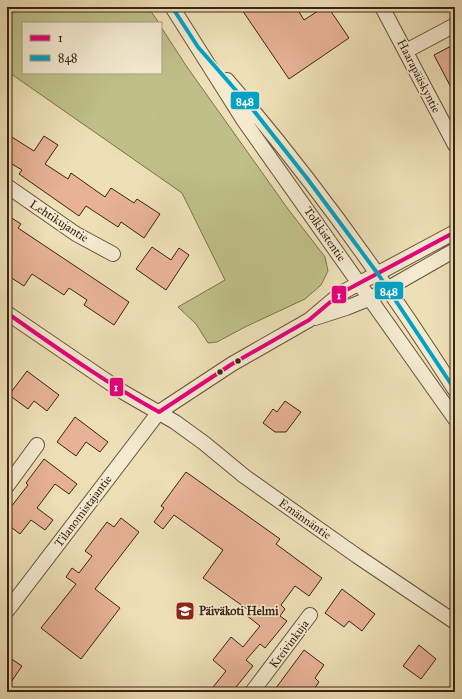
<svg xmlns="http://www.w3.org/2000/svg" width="462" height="699" font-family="'IM FELL Great Primer',serif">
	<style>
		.green { fill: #bfc089; stroke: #7e724e }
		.building { fill: #e7b296; stroke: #3d2312 }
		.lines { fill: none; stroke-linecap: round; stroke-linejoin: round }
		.minor-casing { stroke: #69523b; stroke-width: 16 }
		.minor { stroke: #f3ead0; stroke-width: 14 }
		.bus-1-casing { stroke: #f3ead0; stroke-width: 7 }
		.bus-2-casing { stroke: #f3ead0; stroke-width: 7 }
		.bus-1 { stroke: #e5007d; stroke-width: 4 }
		.bus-2 { stroke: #03a2c5; stroke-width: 4 }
		.bus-dot { fill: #3d2312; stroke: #f3ead0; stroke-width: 1.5 }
		.labels { text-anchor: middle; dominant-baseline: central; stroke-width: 3; stroke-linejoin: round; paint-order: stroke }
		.street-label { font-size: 12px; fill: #3d2312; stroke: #f3ead0 }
		.poi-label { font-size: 12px; font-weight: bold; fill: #3d2312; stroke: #f3ead0; text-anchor: start }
		.line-badge { stroke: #f3ead0; stroke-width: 1.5 }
		.badge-label { font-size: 11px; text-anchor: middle; font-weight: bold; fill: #fff }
	</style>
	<rect width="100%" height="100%" fill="#eddfb6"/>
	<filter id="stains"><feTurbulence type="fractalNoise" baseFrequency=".005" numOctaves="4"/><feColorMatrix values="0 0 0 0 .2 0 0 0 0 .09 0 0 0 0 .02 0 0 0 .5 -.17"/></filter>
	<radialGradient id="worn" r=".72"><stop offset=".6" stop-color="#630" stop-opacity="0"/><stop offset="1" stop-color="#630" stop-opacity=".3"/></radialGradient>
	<!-- green -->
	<path class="green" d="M7 7H148L159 23H23V73H161V27L187 67 288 209 325 257 328 271 321 285 305 299 245 327 217 342 208 343 196 324 178 307 225 280 182 193 7 71Z"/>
	<!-- building -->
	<path class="building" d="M240 7H296L304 20 324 7H328L349 38 289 79Z
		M455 44V95L434 55Z
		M7 134 34 151 44 136 58 145 45 164 68 179 71 173 105 197 111 188 134 203 137 199 160 214 144 238 121 222 118 227 86 206 79 216 19 174 22 170 7 161Z
		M7 215 21 224 18 228 129 302 114 325 84 305 87 300 69 288 64 295 32 274 24 286 7 275Z
		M152 247 171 260 179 248 189 255 166 290 136 269Z
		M27 371 59 395 47 411 34 401 28 409 9 395Z
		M285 401 301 412 286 432H275L263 423 273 409 277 412Z
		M75 417 108 442 100 452 86 442 76 456 57 442Z
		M44 459 77 484 69 494 55 484 37 508 53 520 45 530 31 520 20 534 7 524V512L28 485 26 483Z
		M186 472 280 539 276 544 322 578 309 596 295 586 281 605 285 609 280 616 287 621 265 648 260 644 246 660 253 666 232 692H209L226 671 213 660 231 637 243 647 260 626 246 615 250 611 203 578 223 550 174 515 163 529 154 522 164 508 161 506Z
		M121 518 139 532 95 589 120 608 81 659 41 628 76 584 66 577 72 568 79 573 92 556 85 551 107 522 114 527Z
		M342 589 375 614 362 631 349 621 344 627 325 613Z
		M419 645 436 659 421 679 403 666Z
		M304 650 324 665 315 678 319 682 312 692H273Z
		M7 656 22 666 7 688Z"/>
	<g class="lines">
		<!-- minor casing -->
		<g class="minor-casing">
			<path id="minor" d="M172 7 244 121 455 419
				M382 7 455 145
				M406 51 455 25
				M227 80C311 177 386 282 455 390
				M7 186 76 234 113 254
				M7 313 123 392 175 422 204 443 244 476 357 556 455 622
				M315 318 346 308 371 298 455 250
				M7 486 37 445
				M7 611 159 412 232 364 309 320 341 293 455 232
				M252 692 310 615"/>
		</g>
		<!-- minor -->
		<use href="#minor" class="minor"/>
		<!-- bus-1 casing -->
		<g class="bus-1-casing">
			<path id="bus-1" d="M7 313C57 348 106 383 159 412L232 364 309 320 341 293 455 232"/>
		</g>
		<!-- bus-2 casing -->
		<g class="bus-2-casing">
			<path id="bus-2" d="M172 7 198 47 254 111 306 177 378 274 455 390"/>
		</g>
		<!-- bus-1 -->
		<use href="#bus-1" class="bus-1"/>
		<!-- bus-2 -->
		<use href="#bus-2" class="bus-2"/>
	</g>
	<!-- icons -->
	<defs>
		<g id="school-square" transform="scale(1)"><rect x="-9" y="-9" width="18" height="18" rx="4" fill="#8f2418" stroke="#f3ead0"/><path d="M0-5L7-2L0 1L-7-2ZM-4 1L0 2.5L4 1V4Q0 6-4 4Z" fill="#fff"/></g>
	</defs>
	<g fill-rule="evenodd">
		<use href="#school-square" x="185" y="611"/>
	</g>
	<!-- markers -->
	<g class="bus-dot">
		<circle cx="238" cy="361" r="3.5"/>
		<circle cx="220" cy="372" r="3.5"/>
	</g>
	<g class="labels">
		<!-- street labels -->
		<g class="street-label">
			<text transform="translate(419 76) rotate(63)">Haarapääskyntie</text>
			<text transform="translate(59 221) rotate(33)">Lehtikujantie</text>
			<text transform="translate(325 234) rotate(55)">Tolkkistentie</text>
			<text transform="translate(83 511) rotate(-53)">Tilanomistajantie</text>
			<text transform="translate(305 519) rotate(35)">Emännäntie</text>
			<text transform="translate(289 644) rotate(-53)">Kreivinkuja</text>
		</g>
		<!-- poi labels -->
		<g class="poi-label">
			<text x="199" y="611">Päiväkoti Helmi</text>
		</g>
	</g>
	<g class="line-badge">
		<rect x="230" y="91" width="30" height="19" rx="4" fill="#03a2c5"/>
		<rect x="374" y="281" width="30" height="19" rx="4" fill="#03a2c5"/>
		<rect x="331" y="285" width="16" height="19" rx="4" fill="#e5007d"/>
		<rect x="109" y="377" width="15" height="20" rx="4" fill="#e5007d"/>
	</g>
	<g class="badge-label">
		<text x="245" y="105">848</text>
		<text x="389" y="295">848</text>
		<text x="339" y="299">1</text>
		<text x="116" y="391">1</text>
	</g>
	<!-- margin -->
	<rect width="462" height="699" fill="none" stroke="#eddfb6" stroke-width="24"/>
	<rect x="8" y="8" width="446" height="683" fill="none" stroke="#3d2312" stroke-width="2"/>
	<rect x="12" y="12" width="438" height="675" fill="none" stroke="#3d2312"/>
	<!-- legend -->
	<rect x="22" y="22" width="140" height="52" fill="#f3ead0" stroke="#aa9a84"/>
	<rect x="30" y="35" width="20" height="6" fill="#e5007d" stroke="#aa9a84"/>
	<text x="58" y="42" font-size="12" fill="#3d2312">1</text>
	<rect x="30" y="55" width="20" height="6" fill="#03a2c5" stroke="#aa9a84"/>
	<text x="58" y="62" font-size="12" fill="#3d2312">848</text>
	<rect width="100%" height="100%" filter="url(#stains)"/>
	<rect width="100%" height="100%" fill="url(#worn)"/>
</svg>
